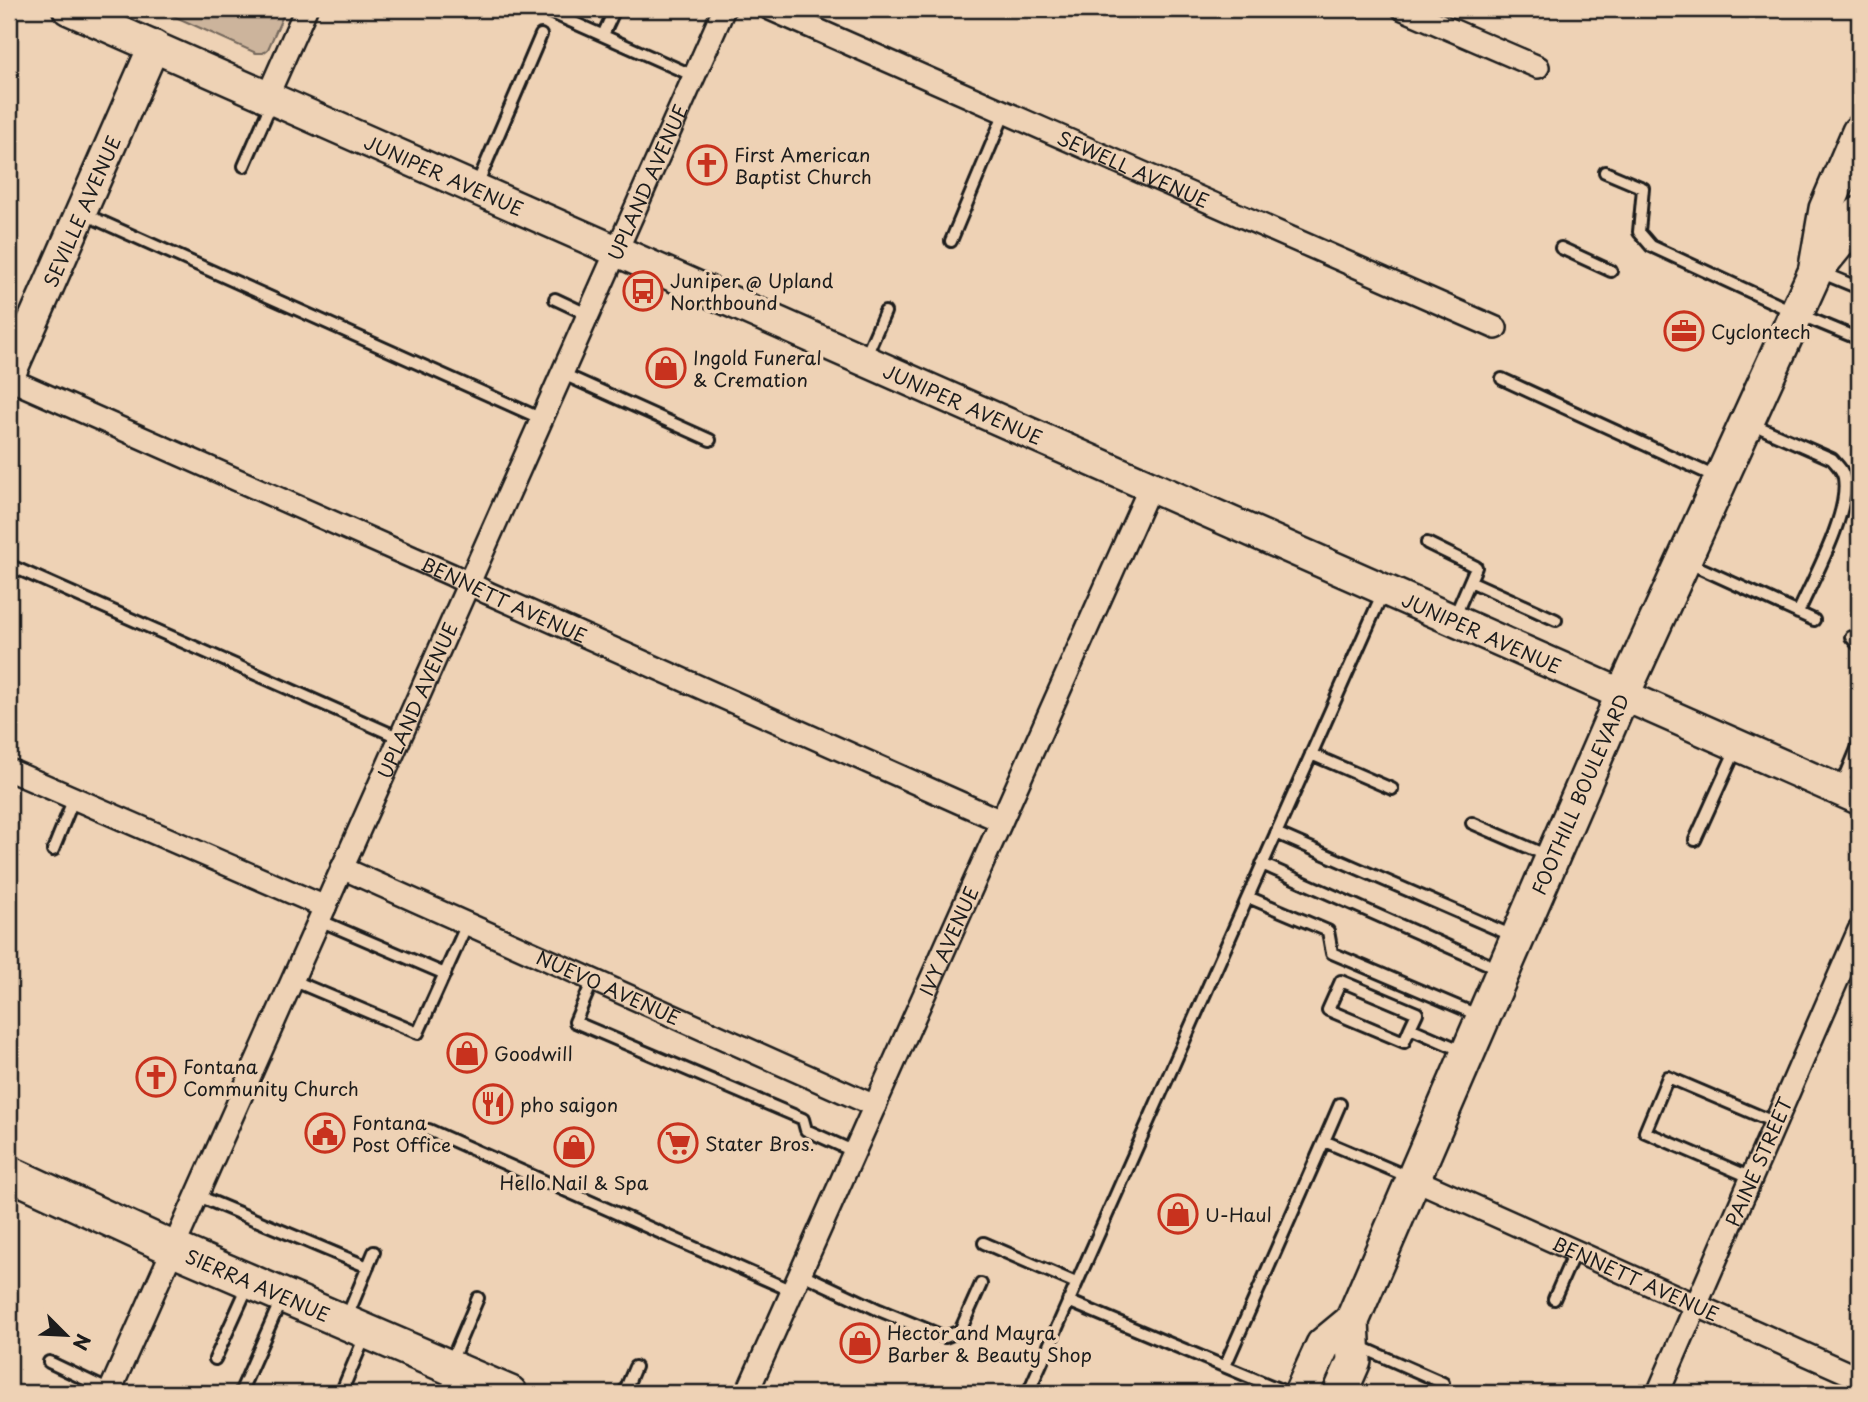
<svg xmlns="http://www.w3.org/2000/svg" width="1868" height="1402" font-family="'Playpen Sans',sans-serif">
	<style>
		.green { fill: #ccb49c; stroke: #74685c; stroke-width: 2 }
		.lines { fill: none; stroke-linecap: round; stroke-linejoin: round }
		.lane-casing { stroke: #1c1c1c; stroke-width: 16 }
		.street-casing { stroke: #1c1c1c; stroke-width: 26 }
		.secondary-casing { stroke: #1c1c1c; stroke-width: 35 }
		.primary-casing { stroke: #1c1c1c; stroke-width: 38 }
		.lane { stroke: #eed2b5; stroke-width: 10 }
		.street { stroke: #eed2b5; stroke-width: 21 }
		.secondary { stroke: #eed2b5; stroke-width: 30 }
		.primary { stroke: #eed2b5; stroke-width: 33 }
		.labels { text-anchor: middle; dominant-baseline: central; stroke-width: 7; stroke-linejoin: round; paint-order: stroke }
		.poi-label { font-size: 19px; fill: #1c1c1c; stroke: #eed2b5; text-anchor: start }
		.street-label { font-size: 19px; fill: #1c1c1c; stroke: #eed2b5 }
	</style>
	<rect width="100%" height="100%" fill="#eed2b5"/>
	<filter id="ink" filterUnits="userSpaceOnUse"><feTurbulence type="fractalNoise" baseFrequency=".0143" numOctaves="2"/><feDisplacementMap in="SourceGraphic" scale="14" xChannelSelector="R" yChannelSelector="G"/><feConvolveMatrix kernelMatrix="1 2 1 2 8 2 1 2 1" color-interpolation-filters="sRGB"/></filter>
	<g filter="url(#ink)">
		<!-- green -->
		<path class="green" d="M158 9H286L268 49 263 53H256Z"/>
		<g class="lines">
			<!-- lane casing -->
			<g class="lane-casing">
				<path id="lane" d="M543 9 694 76
					M603 35 615 9
					M244 166 272 102
					M1605 172 1643 188 1639 232 1651 246 1796 313 1859 339
					M476 187 541 35
					M82 213 542 419
					M951 241 1005 112
					M1561 248 1611 271
					M1820 272 1859 288
					M555 299 589 315
					M865 358 885 312
					M563 374 710 440
					M1502 379 1718 478
					M1750 423 1832 459C1837 465 1843 470 1844 478 1850 514 1813 579 1798 613
					M1427 543 1476 567 1454 618
					M1687 562 1814 620
					M9 565 400 738
					M1470 581 1556 620
					M1851 637 1859 646
					M1311 754 1392 789
					M1840 790 1859 744
					M1472 823 1548 856
					M1276 833 1513 936
					M1695 840 1736 749
					M53 850 74 798
					M1262 864 1499 969
					M1248 897 1328 931 1332 953 1480 1016
					M319 920 445 974
					M292 980 418 1033 467 924
					M593 980 575 1022 803 1119 806 1130 855 1152
					M1410 1028 1417 1013 1341 981 1328 1010 1404 1042 1410 1028 1463 1051
					M429 1130 792 1291
					M1324 1141 1340 1104
					M1752 1178 1645 1132 1668 1077 1776 1123
					M196 1195 368 1267
					M984 1243 1076 1283
					M800 1273 879 1310 945 1337 960 1331 981 1284
					M1554 1299 1575 1251
					M1068 1301 1288 1393
					M346 1319 374 1252
					M1359 1346 1443 1383
					M215 1359 249 1284
					M49 1362 110 1391
					M450 1364 478 1298
					M1225 1366 1324 1141 1411 1178
					M240 1393 281 1300
					M341 1393 366 1334
					M445 1393 454 1372
					M624 1393 635 1367
					M1028 1393 1384 590
					M1425 1393H1426"/>
			</g>
			<!-- street casing -->
			<g class="street-casing">
				<g id="street">
					<path id="s1" d="M770 9 1496 328"/>
					<path d="M1403 9 1538 67"/>
					<path d="M267 97 306 9"/>
					<path id="s2" d="M9 379 452 575 488 593 1001 821"/>
					<path d="M9 770 325 907"/>
					<path id="s3" d="M342 868 875 1106"/>
					<path id="s4" d="M1414 1179 1859 1378"/>
					<path id="s5" d="M109 1393 724 9"/>
					<path id="s6" d="M747 1393 1150 487"/>
					<path id="s7" d="M1658 1393 1859 930"/>
				</g>
			</g>
			<!-- secondary casing -->
			<g class="secondary-casing">
				<g id="secondary">
					<path id="s8" d="M68 9 1859 799"/>
					<path id="s9" d="M9 376 154 46"/>
				</g>
			</g>
			<!-- primary casing -->
			<g class="primary-casing">
				<g id="primary">
					<path d="M1816 267 1826 209 1859 132"/>
					<path id="s10" d="M9 1173 172 1248 510 1393"/>
					<path d="M1301 1393 1323 1345 1352 1321"/>
					<path id="s11" d="M1340 1393 1354 1361 1352 1321 1622 696 1816 270 1856 221 1859 214"/>
				</g>
			</g>
			<!-- lane -->
			<use href="#lane" class="lane"/>
			<!-- street -->
			<use href="#street" class="street"/>
			<!-- secondary -->
			<use href="#secondary" class="secondary"/>
			<!-- primary -->
			<use href="#primary" class="primary"/>
		</g>
	</g>
	<!-- icons -->
	<defs>
		<g id="church-ring" transform="scale(2.0125)"><circle r="9.5" fill="#eed2b5" stroke="#c8321e" stroke-width="1.5"/><path d="M-1.2-6h2.4v3.5h3.3v2.4h-3.3V6h-2.4V-.1h-3.3v-2.4h3.3Z" fill="#c8321e"/></g>
		<g id="bus-ring" transform="scale(2.0125)"><circle r="9.5" fill="#eed2b5" stroke="#c8321e" stroke-width="1.5"/><path d="M-5-6H5V4H4V6H2V4H-2V6H-4V4H-5ZM-3.5-4V0h7V-4ZM-3.5 1.2v1.5H-2V1.2ZM2 1.2v1.5H3.5V1.2Z" fill="#c8321e"/></g>
		<g id="office-ring" transform="scale(2.0125)"><circle r="9.5" fill="#eed2b5" stroke="#c8321e" stroke-width="1.5"/><path d="M-6-3h4V-5.5h4V-3h4V5H-6ZM-1-4.5V-3h2v-1.5ZM-6 0V1H6V0Z" fill="#c8321e"/></g>
		<g id="shop-ring" transform="scale(2.0125)"><circle r="9.5" fill="#eed2b5" stroke="#c8321e" stroke-width="1.5"/><path d="M-5-2.5h2.3a2.7 3.5 0 0 1 5.4 0H5L5.5 6h-11ZM-1.5-2.5h3a1.5 2.3 0 0 0-3 0Z" fill="#c8321e"/></g>
		<g id="restaurant-ring" transform="scale(2.0125)"><circle r="9.5" fill="#eed2b5" stroke="#c8321e" stroke-width="1.5"/><path d="M-5-6h1v4h1v-4h1v4h1v-4h1v5L-1.5 .5V6h-2V.5L-5-1ZM5-6V6H3V1.5H1.5Q1.5-4 5-6Z" fill="#c8321e"/></g>
		<g id="civic-ring" transform="scale(2.0125)"><circle r="9.5" fill="#eed2b5" stroke="#c8321e" stroke-width="1.5"/><path d="M-.6-6.5H3V-4.5H.6V-3L4-1V1h2V6H-6V1h2V-1L-.6-3ZM-1.2 2.5V6h2.4V2.5Z" fill="#c8321e"/></g>
		<g id="supermarket-ring" transform="scale(2.0125)"><circle r="9.5" fill="#eed2b5" stroke="#c8321e" stroke-width="1.5"/><path d="M-6-5.5h2.5l.6 2H6L4.5 2H-2.5L-4.4-4H-6ZM-1.5 3.2a1.3 1.3 0 1 0 .1 0ZM3 3.2a1.3 1.3 0 1 0 .1 0Z" fill="#c8321e"/></g>
	</defs>
	<g fill-rule="evenodd">
		<use href="#church-ring" x="707" y="165"/>
		<use href="#bus-ring" x="643" y="291"/>
		<use href="#office-ring" x="1684" y="331"/>
		<use href="#shop-ring" x="666" y="368"/>
		<use href="#shop-ring" x="467" y="1053"/>
		<use href="#church-ring" x="156" y="1077"/>
		<use href="#restaurant-ring" x="493" y="1104"/>
		<use href="#civic-ring" x="325" y="1133"/>
		<use href="#supermarket-ring" x="678" y="1143"/>
		<use href="#shop-ring" x="574" y="1147"/>
		<use href="#shop-ring" x="1178" y="1214"/>
		<use href="#shop-ring" x="860" y="1343"/>
	</g>
	<g class="labels">
		<!-- poi labels -->
		<g class="poi-label">
			<text x="734" y="154">First American<tspan x="734" dy="22">Baptist Church</tspan></text>
			<text x="670" y="280">Juniper @ Upland<tspan x="670" dy="22">Northbound</tspan></text>
			<text x="1711" y="331">Cyclontech</text>
			<text x="693" y="357">Ingold Funeral<tspan x="693" dy="22">&amp; Cremation</tspan></text>
			<text x="494" y="1053">Goodwill</text>
			<text x="183" y="1066">Fontana<tspan x="183" dy="22">Community Church</tspan></text>
			<text x="520" y="1104">pho saigon</text>
			<text x="352" y="1122">Fontana<tspan x="352" dy="22">Post Office</tspan></text>
			<text x="705" y="1143">Stater Bros.</text>
			<text x="574" y="1182" text-anchor="middle">Hello Nail &amp; Spa</text>
			<text x="1205" y="1214">U-Haul</text>
			<text x="887" y="1332">Hector and Mayra<tspan x="887" dy="22">Barber &amp; Beauty Shop</tspan></text>
		</g>
		<!-- street labels -->
		<g class="street-label">
			<text stroke="none"><textPath href="#s1" startOffset="397">SEWELL AVENUE</textPath></text>
			<text stroke="none"><textPath href="#s8" startOffset="411">JUNIPER AVENUE</textPath></text>
			<text stroke="none"><textPath href="#s5" startOffset="1325">UPLAND AVENUE</textPath></text>
			<text stroke="none"><textPath href="#s9" startOffset="180">SEVILLE AVENUE</textPath></text>
			<text stroke="none"><textPath href="#s8" startOffset="978">JUNIPER AVENUE</textPath></text>
			<text stroke="none"><textPath href="#s2" startOffset="542">BENNETT AVENUE</textPath></text>
			<text stroke="none"><textPath href="#s8" startOffset="1545">JUNIPER AVENUE</textPath></text>
			<text stroke="none"><textPath href="#s5" startOffset="758">UPLAND AVENUE</textPath></text>
			<text stroke="none"><textPath href="#s11" startOffset="649">FOOTHILL BOULEVARD</textPath></text>
			<text stroke="none"><textPath href="#s6" startOffset="495">IVY AVENUE</textPath></text>
			<text stroke="none"><textPath href="#s3" startOffset="292">NUEVO AVENUE</textPath></text>
			<text stroke="none"><textPath href="#s7" startOffset="252">PAINE STREET</textPath></text>
			<text stroke="none"><textPath href="#s4" startOffset="243">BENNETT AVENUE</textPath></text>
			<text stroke="none"><textPath href="#s10" startOffset="273">SIERRA AVENUE</textPath></text>
		</g>
	</g>
	<!-- margin -->
	<rect width="1868" height="1402" fill="none" stroke="#eed2b5" stroke-width="35"/>
	<rect x="18" y="18" width="1833" height="1367" fill="none" stroke="#1c1c1c" stroke-width="2.5" filter="url(#ink)"/>
	<!-- north arrow -->
	<g transform="translate(66 1335) rotate(114)" stroke="#eed2b5" stroke-width="5" paint-order="stroke">
	<path d="M0-5L12 26L0 18L-12 26Z" fill="#1c1c1c"/>
	<text y="-10" font-size="19" font-weight="bold" text-anchor="middle" fill="#1c1c1c">N</text>
	</g>
</svg>
